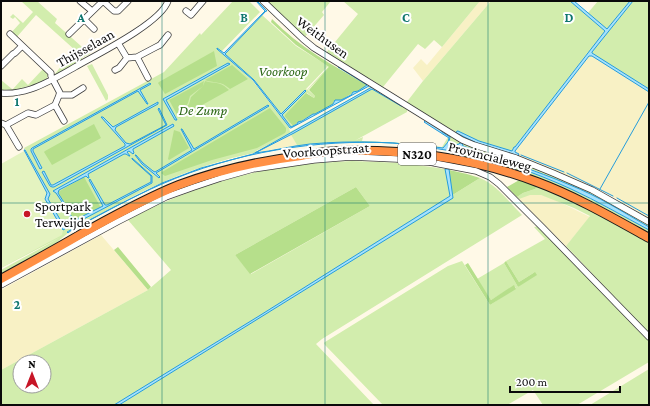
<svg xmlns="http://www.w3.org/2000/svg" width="650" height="406" font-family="'Crimson Pro',serif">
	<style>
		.farmland { fill: #f8f1c5 }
		.green { fill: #d2edad; fill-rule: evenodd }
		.forest { fill: #b6df8b }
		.pitch { fill: #e4f3c0 }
		.water { fill: #a6e1fd; stroke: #259cdb }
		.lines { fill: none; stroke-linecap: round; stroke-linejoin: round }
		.stream { stroke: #259cdb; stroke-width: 1 }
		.minor-casing { stroke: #3d3d3d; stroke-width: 7 }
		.highway-casing { stroke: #1b1b1b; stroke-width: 10 }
		.minor { stroke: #fff; stroke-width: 5.5 }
		.highway { stroke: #ff9045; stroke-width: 8 }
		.grid { fill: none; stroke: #0f766e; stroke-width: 1; stroke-opacity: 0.55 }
		.poi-dot { fill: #c71527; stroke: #fff; stroke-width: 1.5 }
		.labels { text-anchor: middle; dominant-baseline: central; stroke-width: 4; stroke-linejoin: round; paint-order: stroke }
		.shield { fill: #fff; stroke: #545454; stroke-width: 1 }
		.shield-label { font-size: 13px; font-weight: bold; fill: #0a0a0a }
		.street-label { font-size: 14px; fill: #0a0a0a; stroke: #fff }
		.park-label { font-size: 14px; font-style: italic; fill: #2b6715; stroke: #fff }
		.poi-label { font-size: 14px; fill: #0a0a0a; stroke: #fff; text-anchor: start }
		.grid-label { font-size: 13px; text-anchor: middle; font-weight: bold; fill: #0f766e; stroke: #fff; stroke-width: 4; stroke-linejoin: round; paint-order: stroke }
	</style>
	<rect width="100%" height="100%" fill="#fff9e7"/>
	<!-- farmland -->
	<path class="farmland" d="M480 1H491L423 81 413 68 421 59 427 65Z
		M588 51 649 90V218L610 195 576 179 531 160 512 153Z
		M291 132 297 145 253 153Z
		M535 194 541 195 551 198 590 217 566 246 519 199 523 196Z
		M101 235 148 290 1 370V290Z"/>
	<!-- green -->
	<path class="green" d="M21 1H37L57 19 55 23 90 54 82 58 83 60 56 75 55 74 62 65 67 64 76 55V51L36 15 16 38 10 34 20 23 15 17 13 19 10 17 13 14 23 23 33 12Z
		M233 1H249L260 12 221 52 220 50 227 57 224 54 262 15 296 46 328 66 306 89 307 90 329 66 330 67 308 90 315 96 314 98 307 93 285 117 293 126 291 127 282 115 305 91 281 115 254 80 231 61 252 80 289 127 290 132 366 90 369 87 401 106H402L401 105 421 116 407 110V112L356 140 363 137 362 141 404 143 442 147 448 137 449 138 448 142 443 148C345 135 252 143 161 183 129 197 98 216 67 232L68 233 49 249 1 276V270L61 237 1 268V210L45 199 60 224 46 199 47 193 24 148 164 72 200 33 201 35ZM290 133 297 145 255 153 258 151H256L290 134Z
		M266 1H331L322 12 324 15 304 38Z
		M343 1H480L442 47 434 40 425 49 418 44 383 87 369 78 368 79 326 53 358 14Z
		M491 1H572L587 14 598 1H649V90L588 52 512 153 466 138 406 103 423 81Z
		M92 64 108 95V99L106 101 87 66Z
		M43 69 49 75 47 77V80L30 88 29 86 20 88 29 87 14 91H1V80L12 89 4 90 16 89H13L22 79 28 85Z
		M426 119 467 144 555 175 595 194 649 225V227L599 199 531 169 463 146 462 143 455 145 456 147 517 166 550 178 649 229V235L616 216 463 158 454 153 452 151 453 145 449 142V136Z
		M352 161 403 163 445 169 451 196 480 178C497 185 509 202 522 215L322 339 316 344 374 405H122L121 404 129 396 114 405H1V370L148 290 171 270 128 220C180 192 238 173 297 165 315 163 333 162 352 161ZM356 187 370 206 251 274 235 255ZM20 362H44V386H20Z
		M538 185 558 193 649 241V333L566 246 590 216 574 208 541 195H530L519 199 517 197 523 193 535 189Z
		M540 226 649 340V362L577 405H543L533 390 507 405H383L325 345 324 343 325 342 448 266 462 261 490 305 516 288 514 286 491 300 477 279 504 263 518 287 535 272 519 282 506 261 545 239 534 227Z
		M649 369V405H590Z"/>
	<!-- forest -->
	<path class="forest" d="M272 19C299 47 334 66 367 85L358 91 353 92 351 94 341 100H339L333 102V104L315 114H313L301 121H300L293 126 285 117V115L306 93 314 98 315 96 309 90 329 67 296 45 271 22Z
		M214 51 217 66 165 94 158 83 159 82Z
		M232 65 248 79 230 89C220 80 216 84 205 80Z
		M204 81 203 86 190 96 188 103 185 108V115L179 118 169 100Z
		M205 81C216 84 220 81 229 90L186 114 185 109 189 104 191 97 203 86Z
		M270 108 286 128V131L285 133 257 148 212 160 165 176 161 173 162 172Z
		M94 124 101 138 52 165 44 152 45 151Z
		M174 130 180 132 189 148 169 160 168 159Z
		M445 169 467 174 480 178 451 196Z
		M84 177 101 208 75 220 73 219 66 207 65 208 64 205 65 204 58 192Z
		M521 179 538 185 537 187 535 189 523 193 517 197 507 187Z
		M356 187 370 206 250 274 235 255Z
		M118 247 151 287 148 290 114 250Z
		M506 261 519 282 535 272 537 275 518 287 504 263Z
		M468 263 491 300 514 285 516 289 490 305 465 265Z"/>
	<!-- pitch -->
	<path class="pitch" d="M24 151 47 193 45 199 63 230 62 235 1 268V164Z"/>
	<!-- water -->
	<path class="water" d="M256 1H257L267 11H266L225 54 254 80 281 114 305 90 306 91 282 115 291 127 297 124 298 122 302 121 313 114H315L333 104 335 100H341L351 95 353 92 358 91 367 85 338 67H339L369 84V86L291 128H290L253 80 217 49V48L224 53 265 11Z
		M570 1H574L607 29 630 1H633L592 52V53L649 89V92L592 56H589L515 151V152L519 154 518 156 477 143 456 133 457 131H458L479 141 512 151 514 147H515L605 31Z
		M228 63 230 64 166 100 177 120H175L163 99Z
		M150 83 151 84 140 90 148 104H147L138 91 33 149V151L42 168 40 169 31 151V149L32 148Z
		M372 87 402 106H401L372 89 294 133 255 153C273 151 291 146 310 144 354 140 398 142 443 148L448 142 449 138 424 122 426 120 441 129 442 132 450 137 449 142 453 145 452 151C433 148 413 145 394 143 316 139 235 152 162 184 132 197 102 214 73 229L68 233 67 232 114 207 162 183 201 168 253 154Z
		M158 102V104L116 127 115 130 126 143 130 144 166 125 158 109 159 108 167 125 54 187H52L50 186 42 172 44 171 51 185H53L125 146V144L101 117H103L113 127Z
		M268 105 269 106 156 173 160 177 159 178 142 164 135 155H136L143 163 153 171 155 172 192 150 181 129H182L194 149Z
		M173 124 174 126 133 149V150L134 153 133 154 129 151 127 152 130 156H129L126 154H124L88 174 89 178H88L86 176 59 190 58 193 65 204 64 205 56 193 53 191Z
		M460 143H462L463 146C499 159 535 170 570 185 598 196 623 212 649 227V230C623 216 597 201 571 189 534 172 495 159 456 147L455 146V145L459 144Z
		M24 150H25L50 194 48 199 64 226V227L68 226V227L63 230 45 199 47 193Z
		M132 158 152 176V183L78 222 71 224 73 222V221L65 208 66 207 73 219 75 220 103 206 89 180 90 179 105 205H107L151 182V176L132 159Z
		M445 169H449L453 198 119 405H114L259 316 450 196Z"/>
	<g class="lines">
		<!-- stream -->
		<path class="stream" d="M521 155 564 172
			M567 173 613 196
			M600 189 649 102
			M617 198 649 216"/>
		<!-- minor casing -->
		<g class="minor-casing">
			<path id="minor" d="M80 1 92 11
				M103 1 114 11H118L128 1
				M263 1 303 39 314 48 462 140 474 145 516 158 553 173 592 190 649 222
				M186 11 191 15 203 1
				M84 19 94 29
				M69 34 103 1
				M118 43 127 58 137 57 156 47 160 45 168 35
				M137 57 148 78
				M1 66 13 54 15 53 22 46
				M115 70 119 68 127 58
				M1 93C11 94 22 92 31 89 46 84 61 75 75 67 96 55 161 23 168 1
				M59 95H72L83 88
				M55 105 64 121
				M1 123 6 125 28 113 36 115 55 105 60 93 51 76V73L10 34
				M6 125 19 147
				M1 285 117 222 166 197 194 187 221 178 253 169 314 160 351 157 396 159 429 162 476 171 490 177 499 184 544 229 649 337"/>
		</g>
		<!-- highway casing -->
		<g class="highway-casing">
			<path id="highway" d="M1 279C28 264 56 249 83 233 114 216 146 198 179 185 219 170 260 161 301 156 313 154 326 151 339 151 406 149 474 158 537 182 575 196 613 218 649 238"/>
		</g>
		<!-- minor -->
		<use href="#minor" class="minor"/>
		<!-- highway -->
		<use href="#highway" class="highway"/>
	</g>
	<!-- grid -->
	<path class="grid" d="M162 1V405M325 1V405M488 1V405M1 203H649"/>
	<!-- markers -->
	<circle class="poi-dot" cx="27" cy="214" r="4"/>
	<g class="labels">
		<!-- shield labels -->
		<rect class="shield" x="398" y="143" width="38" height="22" rx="3"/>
		<g class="shield-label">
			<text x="417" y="154">N320</text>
		</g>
		<!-- street labels -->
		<g class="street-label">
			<text transform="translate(323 37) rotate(36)">Weithusen</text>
			<text transform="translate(85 48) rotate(-29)">Thijsselaan</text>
			<text transform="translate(326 150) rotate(-4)">Voorkoopstraat</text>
			<text transform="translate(490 156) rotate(14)">Provincialeweg</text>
		</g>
		<!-- park labels -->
		<g class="park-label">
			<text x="283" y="71">Voorkoop</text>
			<text x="203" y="110">De Zump</text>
		</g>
		<!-- poi labels -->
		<g class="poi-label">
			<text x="35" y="206">Sportpark<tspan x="35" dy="16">Terweijde</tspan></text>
		</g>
	</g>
	<g class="grid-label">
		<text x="81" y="22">A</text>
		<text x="244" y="22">B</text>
		<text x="406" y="22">C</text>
		<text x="569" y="22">D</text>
		<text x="17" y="106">1</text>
		<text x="17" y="309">2</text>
	</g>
	<!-- border -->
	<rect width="650" height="406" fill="none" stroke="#0a0a0a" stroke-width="4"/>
	<!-- north arrow -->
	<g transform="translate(32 374)"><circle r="19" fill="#ffffff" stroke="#9d9d9d"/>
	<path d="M0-3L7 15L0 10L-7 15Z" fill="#c71527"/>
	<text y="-6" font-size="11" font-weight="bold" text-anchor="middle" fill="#0a0a0a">N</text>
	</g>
	<!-- scale -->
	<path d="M510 386v6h110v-6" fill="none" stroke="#0a0a0a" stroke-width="2"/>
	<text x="516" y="386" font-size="12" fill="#0a0a0a" stroke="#ffffff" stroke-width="3" paint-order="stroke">200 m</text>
</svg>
